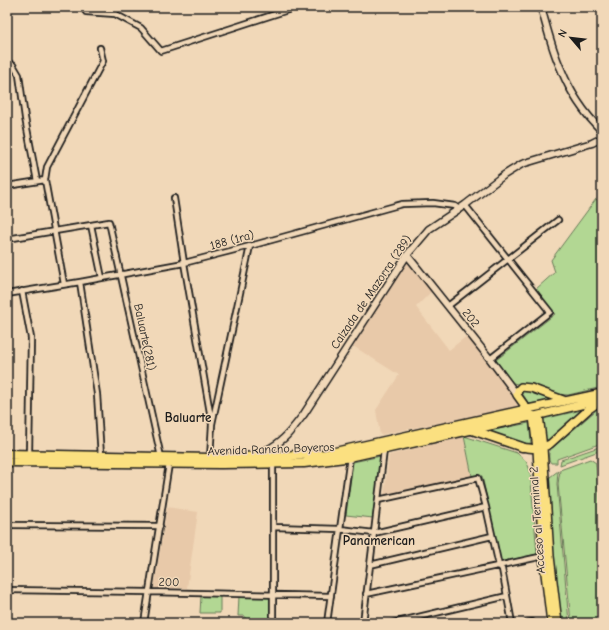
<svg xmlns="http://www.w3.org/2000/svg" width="609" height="630" font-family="'Comic Neue',sans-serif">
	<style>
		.built { fill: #e8c9a9 }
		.green { fill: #b2d793; stroke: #677a58 }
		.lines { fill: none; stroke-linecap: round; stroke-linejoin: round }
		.street-casing { stroke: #1c1c1c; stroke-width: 8 }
		.secondary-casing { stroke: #1c1c1c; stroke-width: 9 }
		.primary-casing { stroke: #1c1c1c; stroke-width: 10 }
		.highway-casing { stroke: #1c1c1c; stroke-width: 11 }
		.street { stroke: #f1d8b8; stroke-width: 4.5 }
		.secondary { stroke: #f1d8b8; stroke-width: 6 }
		.primary { stroke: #fbe080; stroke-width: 7 }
		.highway { stroke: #fbe080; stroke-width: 8 }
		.labels { text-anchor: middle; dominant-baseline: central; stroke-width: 3; stroke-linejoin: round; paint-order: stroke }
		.street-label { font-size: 12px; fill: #1c1c1c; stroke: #f1d8b8 }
		.neighbourhood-label { font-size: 13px; font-weight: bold; fill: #1c1c1c; stroke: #f1d8b8 }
	</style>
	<rect width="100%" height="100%" fill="#f1d8b8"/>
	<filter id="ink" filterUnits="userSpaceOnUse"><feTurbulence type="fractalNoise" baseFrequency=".025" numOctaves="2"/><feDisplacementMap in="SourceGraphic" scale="8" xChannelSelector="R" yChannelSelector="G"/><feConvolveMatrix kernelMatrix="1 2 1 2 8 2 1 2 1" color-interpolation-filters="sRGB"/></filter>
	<g filter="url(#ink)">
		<!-- built -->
		<path class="built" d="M408 260 432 291 416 307 449 350 468 335 521 406 380 435 376 410 399 375 353 346Z
			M464 436 472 476 384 496 389 455Z
			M167 507 198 512 187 588H154Z"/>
		<!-- green -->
		<path class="green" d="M596 199 602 202V387L568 395 556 394 533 384H526L521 385 513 383 496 360 555 314 536 289 555 272 551 260Z
			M525 390H528L554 400 529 404 522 393Z
			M602 405V443L557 459V463H551C548 459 548 453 551 449Z
			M582 410 549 440H545L543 419Z
			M529 423 531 441 529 445H526L489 431Z
			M464 436 517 453 526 461 530 470 537 554 501 562 482 476H472Z
			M602 446V450L560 465 561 460Z
			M381 456 373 518 346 515 353 462Z
			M590 459 596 463 602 530V623H571L558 484 560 470Z
			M558 471 557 484 569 623H560L551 546 548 480 550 477Z
			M220 595V613H200L201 596Z
			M239 596H270V623H245V616H238Z"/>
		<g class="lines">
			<!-- street casing -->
			<g class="street-casing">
				<path id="street" d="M83 7 86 12 115 14 141 28 161 51 297 7
					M7 62 13 65 19 75 25 118 37 181
					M7 186 45 180
					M174 198 184 263 212 424
					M465 205 550 312 490 359
					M91 225 102 278
					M7 239 109 222 161 457
					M80 282 97 394 101 456
					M64 284 45 180 47 167 103 61 100 48
					M22 291 31 338 29 454
					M7 294 80 282 184 263 250 246 402 204 433 203 455 206 459 209
					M448 306 558 220
					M210 458 212 424 250 246
					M378 500 478 478 486 507 499 566 502 569 512 623
					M7 525 160 526
					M273 527 340 529 374 533 486 507
					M370 565 492 536
					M7 590 149 592 331 596
					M366 594 544 556
					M144 623 169 464
					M273 623V464
					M327 623 350 457
					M363 623 384 450
					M393 623 507 596
					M527 623 532 622"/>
			</g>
			<!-- secondary casing -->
			<g class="secondary-casing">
				<path id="secondary" d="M541 7C547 28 552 50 561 69 570 92 585 114 602 131
					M407 255 490 359 517 395
					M256 455C281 445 289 434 304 414L407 255 429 229 465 205 504 175 522 164 592 143 602 138"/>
			</g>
			<!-- primary casing -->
			<g class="primary-casing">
				<path id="primary" d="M528 409 602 393
					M530 413 517 395 518 390 521 387 531 388 566 401
					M539 415 543 448 550 556 558 623
					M533 416 537 449 543 557 551 623
					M535 416 597 401
					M522 447C533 449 540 450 550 444L589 409 602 400"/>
			</g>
			<!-- highway casing -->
			<g class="highway-casing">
				<path id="highway" d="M472 430 522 447
					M7 454 210 458 326 454 528 409
					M7 462 221 464 304 463 345 458 533 416"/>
			</g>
			<!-- street -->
			<use href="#street" class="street"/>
			<!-- secondary -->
			<use href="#secondary" class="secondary"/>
			<!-- primary -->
			<use href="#primary" class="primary"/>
			<!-- highway -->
			<use href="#highway" class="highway"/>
		</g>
	</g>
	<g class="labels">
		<!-- street labels -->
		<g class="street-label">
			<text transform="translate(232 240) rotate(-15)">188 (1ra)</text>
			<text transform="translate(371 292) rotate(-56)">Calzada de Mazorra (289)</text>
			<text transform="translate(471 318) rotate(51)">202</text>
			<text transform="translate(145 337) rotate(78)">Baluarte(281)</text>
			<text transform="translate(271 449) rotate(-2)">Avenida Rancho Boyeros</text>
			<text transform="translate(537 520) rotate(-94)">Acceso al Terminal 2</text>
			<text transform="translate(169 582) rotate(1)">200</text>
		</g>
		<!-- neighbourhood labels -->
		<g class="neighbourhood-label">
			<text x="188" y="417">Baluarte</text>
			<text x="379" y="540">Panamerican</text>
		</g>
	</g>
	<!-- margin -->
	<rect width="609" height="630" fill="none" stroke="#f1d8b8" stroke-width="24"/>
	<rect x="12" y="12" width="585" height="606" fill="none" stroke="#1c1c1c" stroke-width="1.5" filter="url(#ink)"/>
	<!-- north arrow -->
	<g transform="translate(571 38) rotate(298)" stroke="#f1d8b8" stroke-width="3" paint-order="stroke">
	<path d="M0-3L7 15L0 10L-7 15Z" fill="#1c1c1c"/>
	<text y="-6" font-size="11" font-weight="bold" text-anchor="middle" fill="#1c1c1c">N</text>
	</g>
</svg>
